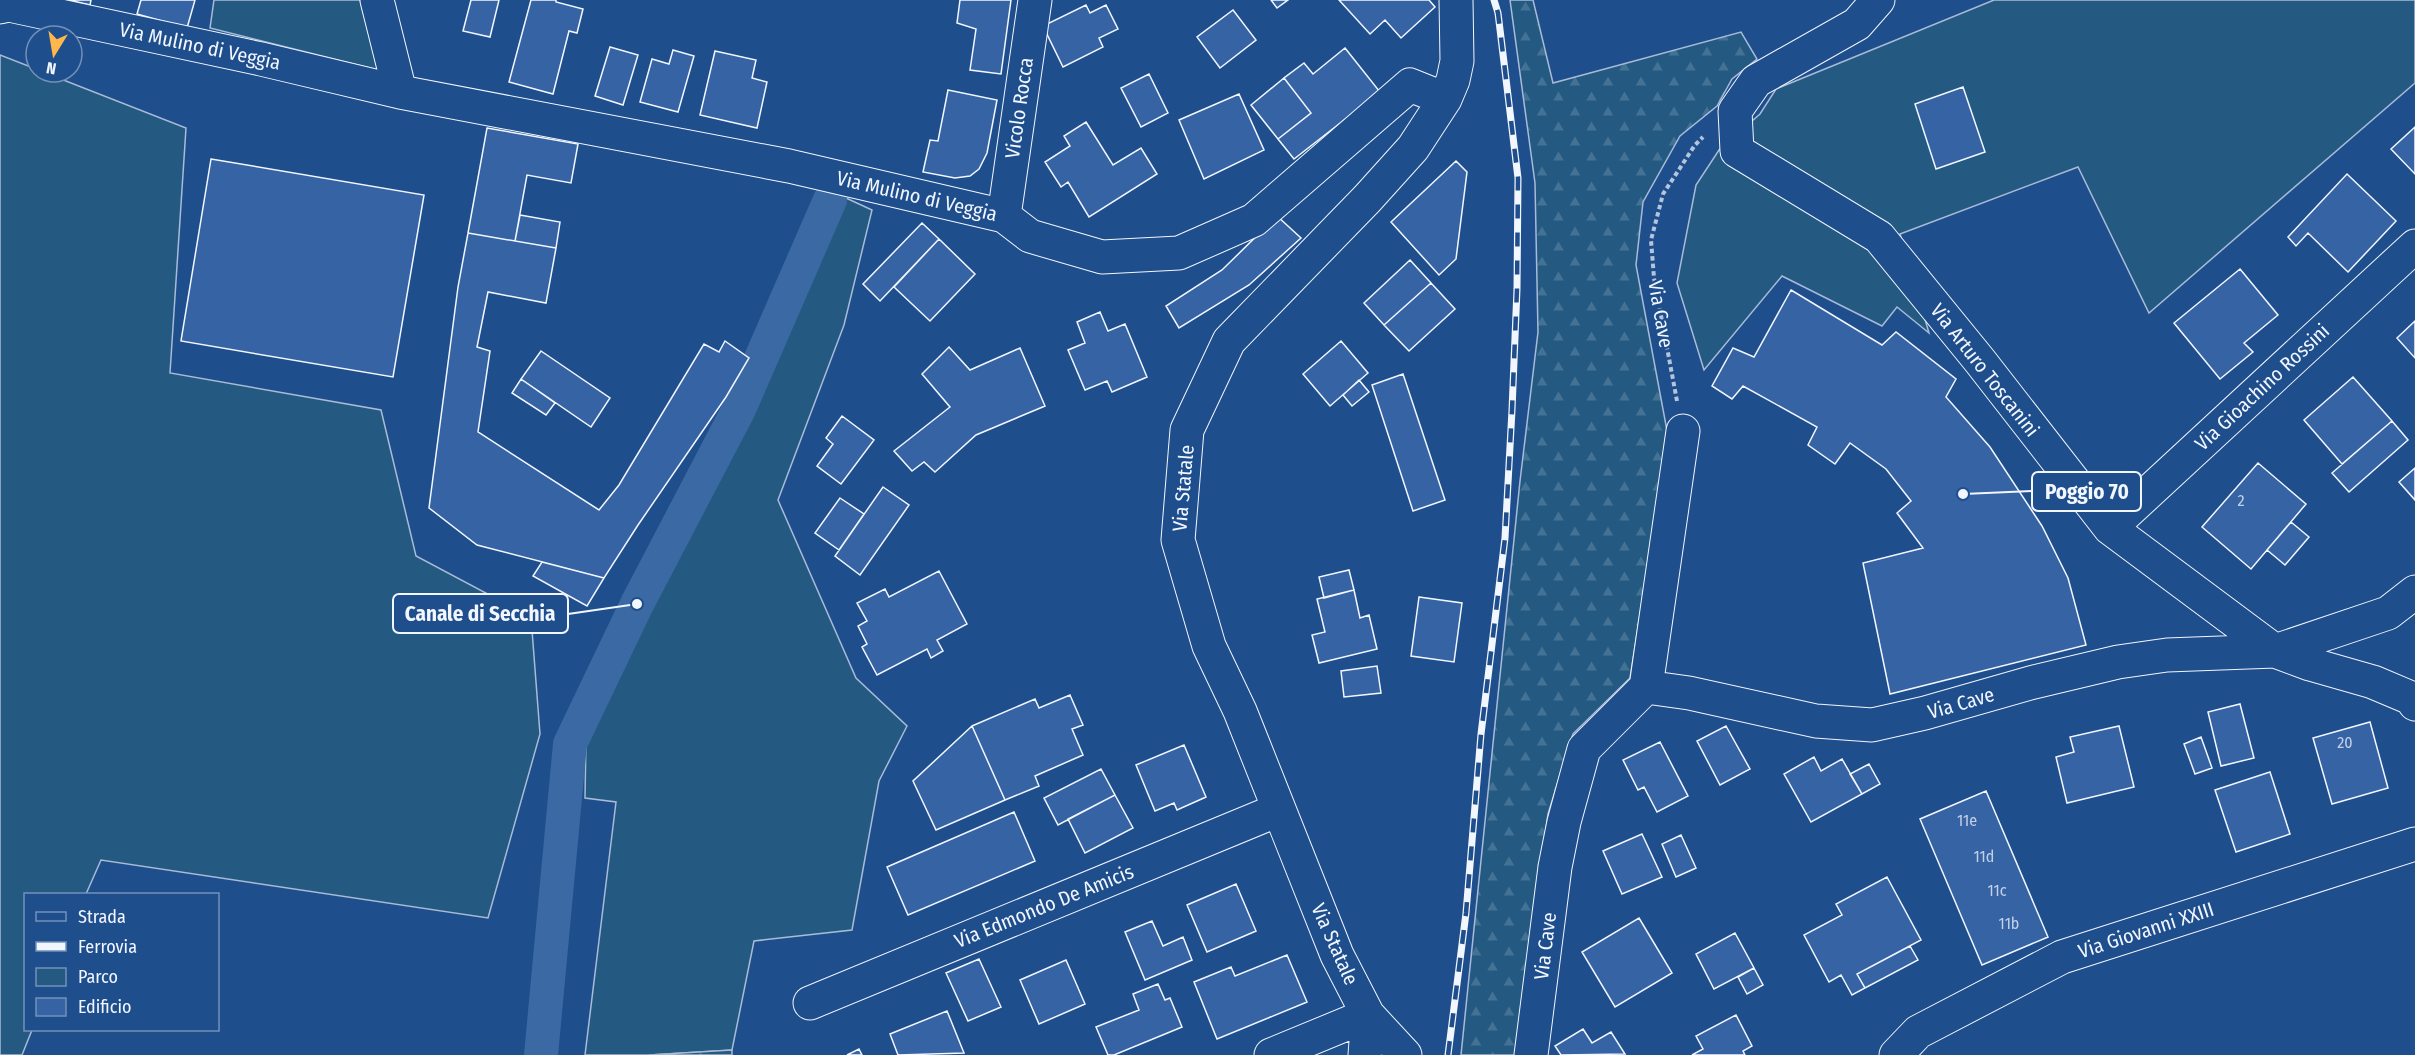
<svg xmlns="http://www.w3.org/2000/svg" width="2415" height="1055" font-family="'Fira Sans Condensed',sans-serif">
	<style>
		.green { fill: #245a82; stroke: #a8bbd7; stroke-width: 1.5 }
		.forest { fill: url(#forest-firs); stroke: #a8bbd7; stroke-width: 1.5 }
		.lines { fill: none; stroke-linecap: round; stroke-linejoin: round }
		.canal { stroke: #3b69a3; stroke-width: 34 }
		.building { fill: #3563a3; stroke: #f2f6ff; stroke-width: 1.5 }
		.minor-casing { stroke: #f2f6ff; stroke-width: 35 }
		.path { stroke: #b3c4dc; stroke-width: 4; stroke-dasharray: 4.5 3; stroke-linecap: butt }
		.minor { stroke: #1f4e8c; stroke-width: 33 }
		.rail-casing { stroke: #f2f6ff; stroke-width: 7 }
		.rail { stroke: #1f4e8c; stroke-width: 4.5; stroke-dasharray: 14; stroke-linecap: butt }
		.labels { text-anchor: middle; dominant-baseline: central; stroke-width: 4.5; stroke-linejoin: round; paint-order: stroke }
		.number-label { font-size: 16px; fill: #c3d1e8 }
		.street-label { font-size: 20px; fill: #f2f6ff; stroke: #1f4e8c }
		.leader { fill: none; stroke: #f2f6ff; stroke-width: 2 }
		.callout-dot { fill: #f2f6ff; stroke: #1f4e8c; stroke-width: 2 }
		.callout { fill: #1f4e8c; stroke: #f2f6ff; stroke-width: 2 }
		.callout-label { font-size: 21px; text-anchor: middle; font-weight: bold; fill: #f2f6ff }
	</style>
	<defs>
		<pattern id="forest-firs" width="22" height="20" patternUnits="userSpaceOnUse" patternTransform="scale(1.5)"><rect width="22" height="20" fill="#245a82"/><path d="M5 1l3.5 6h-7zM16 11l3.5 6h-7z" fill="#447295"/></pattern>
	</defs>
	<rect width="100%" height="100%" fill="#1f4e8c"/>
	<!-- green -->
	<path class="green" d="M214 0H360L378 70 210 28Z
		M1994 0H2415V83L2149 313 2078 167 1900 234 1929 333 1897 307 1882 326 1782 276 1704 370 1677 283 1696 185 1719 150 1760 114 1776 89Z
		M0 55 36 69V72H43L186 128 170 373 381 410 416 556 531 617 540 734 488 918 101 860 86 894H26V1030H32L22 1055H0Z
		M846 198 872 210 844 325 778 500 856 678 907 726 879 781 852 930 754 941 732 1050 649 1055H585L616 802 585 798 586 738Z"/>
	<!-- forest -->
	<path class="forest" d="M1510 0H1533L1553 83 1741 32 1757 59 1732 79 1717 106 1680 136 1643 202 1636 265 1668 436 1630 678 1573 734 1548 814 1516 1055H1461L1520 481 1538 332 1535 183Z
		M732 1050V1055H649Z"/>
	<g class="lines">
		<!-- canal -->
		<path class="canal" d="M541 1055 570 744 637 604 739 409 830 200"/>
	</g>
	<!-- building -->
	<path class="building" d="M69 0H91L90 5Z
		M141 0H195L187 28 137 14Z
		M471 0H499L490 37 463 31Z
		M531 0H556V2L583 9 577 33 569 31 553 94 509 82Z
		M960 0H1011L1001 74 970 70 976 29 957 23Z
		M1271 0H1288L1277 8Z
		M1339 0H1429L1435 7 1401 38 1385 20 1370 34Z
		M1086 5 1090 13 1106 5 1118 29 1099 38 1103 47 1063 67 1043 26Z
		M1233 10 1256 40 1220 68 1197 37Z
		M610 47 638 55 623 105 595 96Z
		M1345 48 1380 92 1294 159 1278 139 1311 113 1284 78 1304 63 1313 74Z
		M673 50 694 56 678 112 640 102 652 59 669 64Z
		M715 51 756 60 752 78 767 82 757 128 700 115Z
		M1149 74 1168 113 1141 127 1121 88Z
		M1284 78 1311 113 1278 139 1251 105Z
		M1963 87 1985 152 1936 169 1915 104Z
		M948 90 997 100 987 153 979 169 970 176 955 178 923 172 930 140 938 141Z
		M1239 94 1264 150 1204 179 1179 120Z
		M1086 122 1113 165 1141 148 1157 174 1089 217 1068 182 1061 187 1045 162 1070 146 1064 136Z
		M2415 127V174L2391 149Z
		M487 128 578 144 571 183 527 175 515 241 468 233Z
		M211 159 424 195 393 377 181 341Z
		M1456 161 1467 172 1456 259 1439 275 1391 222Z
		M2347 174 2396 221 2348 272 2308 233 2296 246 2288 237Z
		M520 215 560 222 556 248 515 241Z
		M1277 216 1301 238 1249 285 1179 328 1166 306 1222 270Z
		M922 223 939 239 880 301 863 284Z
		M468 233 556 248 546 303 488 292 477 347 490 351 478 432 599 510 619 485 704 344 719 352 725 341 749 358 726 397 638 525 604 578 477 545 429 508 458 287Z
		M939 239 975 274 930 321 894 287Z
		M1410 260 1431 283 1384 325 1364 303Z
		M2240 269 2278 315 2244 343 2253 352 2220 379 2174 323Z
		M1431 283 1455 309 1409 351 1384 325Z
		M1791 290 1882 345 1896 332 1956 379 1946 397 1990 447 2042 526 2068 578 2086 645 1890 694 1863 563 1923 548 1897 513 1911 501 1886 469 1850 443 1835 464 1808 445 1817 427 1743 386 1732 399 1712 386 1733 348 1754 357Z
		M1100 312 1108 331 1125 324 1147 377 1112 392 1107 381 1085 390 1068 350 1085 343 1077 322Z
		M2415 321V358L2397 338Z
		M1341 341 1368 373 1330 406 1303 374Z
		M949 347 970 370 1020 348 1045 406 976 435 935 472 924 462 912 471 894 451 950 407 922 374Z
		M541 351 610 398 591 427 521 379Z
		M1403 374 1445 500 1413 511 1372 385Z
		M2353 377 2392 421 2342 464 2304 420Z
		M521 379 555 403 546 415 512 393Z
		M1359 380 1369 392 1352 406 1343 395Z
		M842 416 874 440 841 484 817 466 833 444 826 438Z
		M2392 421 2408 440 2349 492 2332 473Z
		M2258 463 2306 504 2251 569 2202 527Z
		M2415 468V500L2399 482Z
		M883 487 909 505 860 575 835 556Z
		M840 498 864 514 839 550 815 533Z
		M2291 522 2309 537 2285 565 2267 550Z
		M542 562 604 578 587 606 533 576Z
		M1349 570 1354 590 1324 598 1319 577Z
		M939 571 967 624 937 640 943 651 931 658 927 649 877 675 862 647 867 644 858 626 867 621 857 603 885 589 889 597Z
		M1354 590 1360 618 1369 615 1377 649 1319 663 1312 635 1325 632 1317 599Z
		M1419 597 1462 603 1454 662 1411 656Z
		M1377 666 1381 693 1344 697 1341 671Z
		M1070 695 1083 725 1072 729 1083 755 1035 776 1039 786 1005 800 972 726 1035 699 1039 708Z
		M2240 704 2254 758 2221 766 2208 712Z
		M2370 722 2388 788 2332 804 2313 738Z
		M972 726 1005 800 936 830 913 781Z
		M1726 726 1750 769 1720 785 1697 741Z
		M2119 726 2134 787 2067 803 2056 757 2074 752 2070 737Z
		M2201 737 2212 768 2195 774 2184 744Z
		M1660 742 1688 796 1657 812 1644 787 1638 790 1623 760Z
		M1184 745 1206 797 1177 810 1174 803 1155 811 1136 765Z
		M1814 757 1821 771 1842 759 1862 794 1811 822 1784 774Z
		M1869 764 1880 784 1862 794 1850 774Z
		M1101 769 1115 795 1058 825 1044 798Z
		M2270 772 2290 834 2236 852 2215 790Z
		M1986 791 2048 937 1982 965 1920 819Z
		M1115 795 1133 828 1085 853 1068 819Z
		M1014 812 1035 861 908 915 887 867Z
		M1642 834 1662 877 1622 894 1603 851Z
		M1681 835 1696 868 1676 877 1662 844Z
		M1887 877 1921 940 1857 974 1865 988 1852 995 1841 975 1829 982 1804 935 1842 915 1836 904Z
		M1236 884 1256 931 1207 952 1187 905Z
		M1639 918 1672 973 1615 1007 1582 952Z
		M1152 921 1163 946 1183 937 1192 960 1145 980 1125 932Z
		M1735 933 1754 968 1714 989 1696 954Z
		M1910 946 1918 960 1865 988 1857 974Z
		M1287 955 1307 1002 1217 1039 1194 982 1231 967 1235 976Z
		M979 959 1001 1007 968 1021 946 973Z
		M1066 960 1085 1004 1039 1024 1020 980Z
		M1754 968 1763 985 1747 994 1738 977Z
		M1158 984 1165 1000 1170 998 1182 1027 1114 1055H1108L1096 1027 1139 1010 1133 994Z
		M947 1011 964 1053 898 1055 890 1034Z
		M1736 1015 1752 1046 1743 1051 1745 1055H1692L1703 1049 1696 1036Z
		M1583 1029 1592 1043 1611 1032 1625 1054 1561 1055 1555 1046Z
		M859 1049 862 1055H847Z"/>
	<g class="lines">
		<!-- minor casing -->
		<g class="minor-casing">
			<path id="minor" d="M377 0 400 92 789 166 1004 216 1030 236 1102 257 1179 253 1254 220 1410 85 1445 99
				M1878 0 1857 24 1756 81 1735 111 1737 151 1879 237 1980 361 2110 528 2275 651 2388 613 2415 592
				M0 7 9 5 261 59 400 92
				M1004 216 1035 0
				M2110 528 2415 246
				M1646 687 1683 431
				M810 1003 1278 810
				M1271 1055 1368 1015
				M1365 1055 1368 1015
				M1405 1055 1368 1015 1337 955 1240 711 1209 646 1178 540 1187 430 1229 341 1367 199 1413 148 1445 99 1453 80 1457 61 1456 0
				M1531 1055 1555 867 1564 822 1584 749 1646 687 1689 693 1816 721 1872 725 1925 713 2030 683 2118 662 2167 655 2275 651 2310 664 2373 682 2411 698 2415 704
				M1896 1055 1918 1032 2062 957 2415 844"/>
		</g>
		<!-- path -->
		<path class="path" d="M1677 401 1654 278 1651 240 1663 194 1695 145 1703 137"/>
		<!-- minor -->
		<use href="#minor" class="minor"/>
		<!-- rail casing -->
		<g class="rail-casing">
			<path id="rail" d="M1448 1055 1466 913 1481 734 1505 538 1512 410 1517 289 1518 178 1498 13 1494 0"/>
		</g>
		<!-- rail -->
		<use href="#rail" class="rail"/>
	</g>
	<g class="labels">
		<!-- number labels -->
		<g class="number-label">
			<text x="2241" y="500">2</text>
			<text x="2345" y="742">20</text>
			<text x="1967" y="820">11e</text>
			<text x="1984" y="856">11d</text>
			<text x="1997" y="890">11c</text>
			<text x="2009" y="923">11b</text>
		</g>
		<!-- street labels -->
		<g class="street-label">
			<text transform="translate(200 46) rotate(12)">Via Mulino di Veggia</text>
			<text transform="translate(1019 108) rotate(-82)">Vicolo Rocca</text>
			<text transform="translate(917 196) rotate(13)">Via Mulino di Veggia</text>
			<text transform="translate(1661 314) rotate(80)">Via Cave</text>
			<text transform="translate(1985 370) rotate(52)">Via Arturo Toscanini</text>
			<text transform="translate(2262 387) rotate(-43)">Via Gioachino Rossini</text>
			<text transform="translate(1183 488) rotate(-85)">Via Statale</text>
			<text transform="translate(1961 703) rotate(-16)">Via Cave</text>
			<text transform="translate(1044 906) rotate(-22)">Via Edmondo De Amicis</text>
			<text transform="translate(2146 930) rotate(-18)">Via Giovanni XXIII</text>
			<text transform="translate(1335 944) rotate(66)">Via Statale</text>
			<text transform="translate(1545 946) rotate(-83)">Via Cave</text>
		</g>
	</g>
	<!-- callouts -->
	<path class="leader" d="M1963 494L2032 491M637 604L568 614"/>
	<g class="callout-dot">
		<circle cx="1963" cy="494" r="6"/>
		<circle cx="637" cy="604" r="6"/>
	</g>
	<g class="callout">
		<rect x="2032" y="472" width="109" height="39" rx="6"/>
		<rect x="393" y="594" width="175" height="39" rx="6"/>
	</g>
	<g class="callout-label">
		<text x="2087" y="499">Poggio 70</text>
		<text x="480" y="621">Canale di Secchia</text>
	</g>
	<!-- legend -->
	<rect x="24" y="893" width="195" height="138" fill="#1f4e8c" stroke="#7391ba" stroke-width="1.5"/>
	<rect x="36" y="912" width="30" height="9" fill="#1f4e8c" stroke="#7391ba" stroke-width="1.5"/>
	<text x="78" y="923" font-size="18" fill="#f2f6ff">Strada</text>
	<rect x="36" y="942" width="30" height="9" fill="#f2f6ff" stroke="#7391ba" stroke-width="1.5"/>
	<text x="78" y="953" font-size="18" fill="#f2f6ff">Ferrovia</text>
	<rect x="36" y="968" width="30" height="18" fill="#245a82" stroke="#7391ba" stroke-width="1.5"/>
	<text x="78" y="983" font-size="18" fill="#f2f6ff">Parco</text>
	<rect x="36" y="998" width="30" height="18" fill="#3563a3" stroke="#7391ba" stroke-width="1.5"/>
	<text x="78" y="1013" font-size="18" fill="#f2f6ff">Edificio</text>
	<!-- north arrow -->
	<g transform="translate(54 54) rotate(191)"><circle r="28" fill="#1f4e8c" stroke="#7391ba" stroke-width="1.5"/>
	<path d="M0-4.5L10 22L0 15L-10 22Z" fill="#ffb74d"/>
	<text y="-9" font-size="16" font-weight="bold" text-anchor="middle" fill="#f2f6ff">N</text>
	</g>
</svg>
